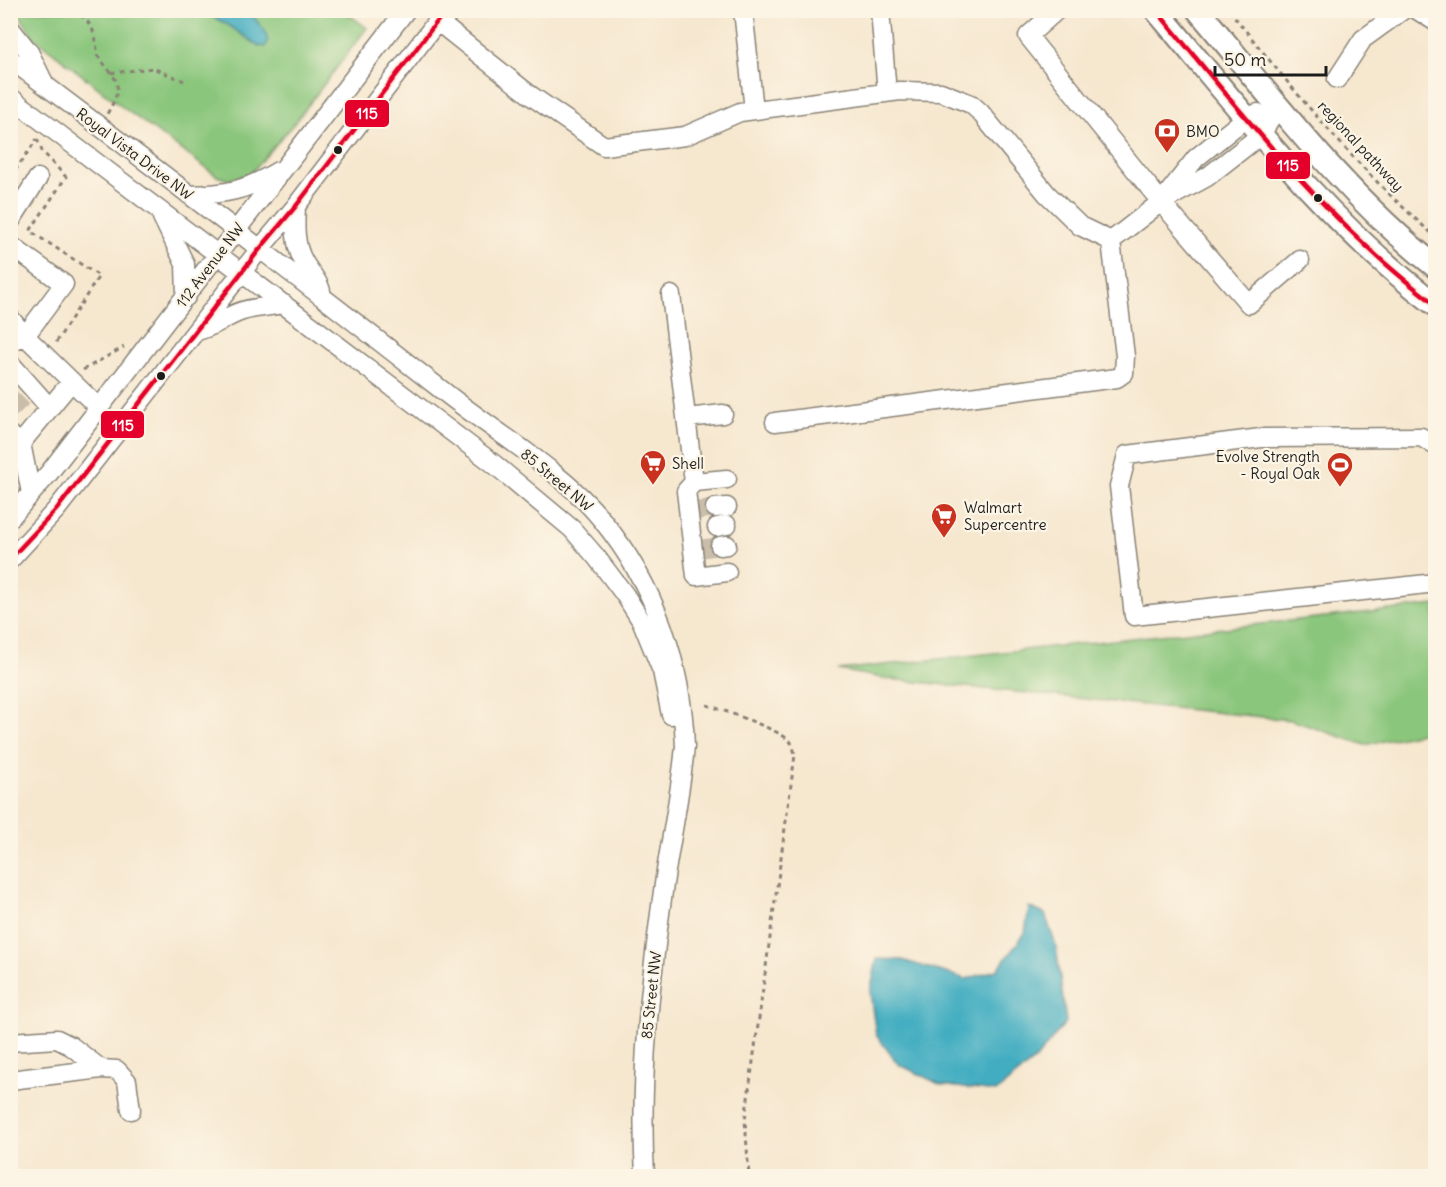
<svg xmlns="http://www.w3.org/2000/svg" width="1446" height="1187" font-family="Delius,sans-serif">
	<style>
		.green { fill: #8ac67b; stroke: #53714c; stroke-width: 1.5 }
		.water { fill: #42adc1; stroke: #2f646e; stroke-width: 1.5 }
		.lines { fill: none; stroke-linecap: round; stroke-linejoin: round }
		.minor-tunnel { stroke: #cabeab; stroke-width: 18; stroke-dasharray: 18 9; stroke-linecap: butt }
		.minor-casing { stroke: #898276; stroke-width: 21 }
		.major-casing { stroke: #898276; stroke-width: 26 }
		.path { stroke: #898276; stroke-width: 3; stroke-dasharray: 4.5 4.5; stroke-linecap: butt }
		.minor { stroke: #fff; stroke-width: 18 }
		.major { stroke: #fff; stroke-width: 22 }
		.bus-1-casing { stroke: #fcf5e5; stroke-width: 9 }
		.bus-1 { stroke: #e4002b; stroke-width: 4.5 }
		.bus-dot { fill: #1c1c1c; stroke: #fcf5e5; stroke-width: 2 }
		.labels { text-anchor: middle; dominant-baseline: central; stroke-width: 4.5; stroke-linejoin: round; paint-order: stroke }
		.poi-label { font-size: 15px; fill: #1c1c1c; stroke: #fcf5e5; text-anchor: start }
		.street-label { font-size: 15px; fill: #1c1c1c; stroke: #fcf5e5 }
		.line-badge { stroke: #fcf5e5; stroke-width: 2 }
		.badge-label { font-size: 16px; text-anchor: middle; font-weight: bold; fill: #fff }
	</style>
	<rect width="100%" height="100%" fill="#fcf5e5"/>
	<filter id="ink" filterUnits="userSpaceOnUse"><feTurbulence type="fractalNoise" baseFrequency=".0167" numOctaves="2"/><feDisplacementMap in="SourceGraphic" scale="12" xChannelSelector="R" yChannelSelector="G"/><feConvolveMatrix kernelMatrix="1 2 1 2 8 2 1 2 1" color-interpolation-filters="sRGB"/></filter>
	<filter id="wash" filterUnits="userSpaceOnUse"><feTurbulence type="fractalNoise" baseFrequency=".008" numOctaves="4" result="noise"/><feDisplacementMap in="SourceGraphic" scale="24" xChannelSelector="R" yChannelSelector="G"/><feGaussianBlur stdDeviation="1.35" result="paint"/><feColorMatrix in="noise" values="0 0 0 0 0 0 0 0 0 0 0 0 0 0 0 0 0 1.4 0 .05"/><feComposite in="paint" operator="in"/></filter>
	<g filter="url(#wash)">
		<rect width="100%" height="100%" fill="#f6e7cf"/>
		<!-- green -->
		<path class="green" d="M20 11H344L367 28 296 121 250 174 228 180 217 176 125 109 32 36 21 17Z
			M1435 605V730L1365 745 1291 720 888 679 838 670Z"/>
		<!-- water -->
		<path class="water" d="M200 11H249L265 31 268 42 265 47 259 46 225 23Z
			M1029 907 1045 914 1056 946 1066 1022 1036 1059 996 1092 941 1085 898 1064 876 1035 870 993 877 959 902 960 966 979 997 970 1025 933Z"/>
	</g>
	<g filter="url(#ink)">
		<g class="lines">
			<!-- minor-tunnel -->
			<path class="minor-tunnel" d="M10 410 23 397
				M695 511 715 508
				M699 549 720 546"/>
			<!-- minor casing -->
			<g class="minor-casing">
				<path id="minor" d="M743 10 754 110
					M880 10 887 93
					M1057 10 1028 36 1161 202 1249 304 1300 260
					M1417 10 1436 22
					M437 21 530 95 604 146 685 136 740 112 900 91 941 92 971 104 980 112 1047 194 1080 226 1111 241
					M10 28 29 52 43 81
					M10 59C156 168 300 279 443 391 493 431 563 471 602 520 655 585 682 663 685 746 681 790 672 833 665 877 651 976 639 1076 645 1176
					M1337 79 1363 39 1403 10
					M10 97 494 464 572 529 597 558 625 595 642 622 662 671 671 715
					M189 195C227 194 245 191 278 171
					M1166 196 1196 158 1247 117 1258 113
					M296 206C295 225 294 245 304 262 310 273 318 279 321 291
					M162 217 185 264 186 297
					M10 222 38 178
					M1111 241 1161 202 1207 177 1262 134 1277 106
					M10 245 64 284 25 336 10 318
					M671 295 694 482 727 479
					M197 331C212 327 223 319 237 313 251 307 268 307 284 304
					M10 342 25 336 99 408
					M10 363 49 407
					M687 418 723 414
					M775 422 1117 378 1124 373 1125 356 1111 241
					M10 435 21 443 31 493
					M21 443 71 382
					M1436 446 1421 437 1261 438 1127 455 1119 486 1134 616 1436 583
					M694 482 686 491 696 576 727 572
					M715 508 727 507
					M10 518 49 473 406 10
					M717 527 727 525
					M720 546 727 545
					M10 560 56 510 259 250 296 206 446 10
					M10 1042 57 1039 71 1046 101 1069
					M10 1080 101 1069 117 1070 127 1081 131 1110"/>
			</g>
			<!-- major casing -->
			<g class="major-casing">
				<path id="major" d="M1156 10C1243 113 1328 224 1436 305
					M1198 10C1273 99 1344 194 1436 267"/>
			</g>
			<!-- path -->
			<path class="path" d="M73 10C92 21 97 34 97 55 118 82 125 83 107 114
				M1229 10C1293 90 1358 170 1436 237
				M111 73 153 68 184 81
				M37 139 42 151 66 177 30 231 99 276 55 344
				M10 178 37 139
				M83 370 124 347
				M707 705C725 711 778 729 790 741 793 745 794 750 795 755L745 1120 749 1176"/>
			<!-- minor -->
			<use href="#minor" class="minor"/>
			<!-- major -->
			<use href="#major" class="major"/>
			<!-- bus-1 casing -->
			<g class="bus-1-casing">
				<path id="bus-1" d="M1156 10C1222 89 1285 169 1359 239 1383 263 1409 284 1436 305
					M10 559 56 510 259 250 296 206 446 10"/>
			</g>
			<!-- bus-1 -->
			<use href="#bus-1" class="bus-1"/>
		</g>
	</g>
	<!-- icons -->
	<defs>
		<g id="bank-pin" transform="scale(1.35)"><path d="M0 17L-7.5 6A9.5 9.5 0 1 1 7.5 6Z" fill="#c8321e" stroke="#fcf5e5"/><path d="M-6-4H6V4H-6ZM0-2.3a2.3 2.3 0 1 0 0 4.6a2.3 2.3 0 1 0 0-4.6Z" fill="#fff"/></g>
		<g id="supermarket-pin" transform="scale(1.35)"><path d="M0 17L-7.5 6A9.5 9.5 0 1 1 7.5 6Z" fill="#c8321e" stroke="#fcf5e5"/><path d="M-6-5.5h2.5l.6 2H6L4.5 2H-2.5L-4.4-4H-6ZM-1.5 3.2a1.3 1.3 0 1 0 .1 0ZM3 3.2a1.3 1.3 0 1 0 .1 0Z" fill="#fff"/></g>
		<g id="stadium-pin" transform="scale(1.35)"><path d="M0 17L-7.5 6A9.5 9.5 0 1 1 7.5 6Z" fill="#c8321e" stroke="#fcf5e5"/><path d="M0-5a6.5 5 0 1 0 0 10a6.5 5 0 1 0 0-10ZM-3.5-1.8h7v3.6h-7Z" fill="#fff"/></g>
	</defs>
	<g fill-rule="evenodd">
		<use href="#bank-pin" x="1167" y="131"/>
		<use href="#supermarket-pin" x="653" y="463"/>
		<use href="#stadium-pin" x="1340" y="465"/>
		<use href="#supermarket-pin" x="944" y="516"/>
	</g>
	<!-- markers -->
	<g class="bus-dot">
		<circle cx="338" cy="150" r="5"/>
		<circle cx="1318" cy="198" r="5"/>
		<circle cx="161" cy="376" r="5"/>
	</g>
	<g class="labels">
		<!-- poi labels -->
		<g class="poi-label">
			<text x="1186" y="131">BMO</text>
			<text x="1320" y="456" text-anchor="end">Evolve Strength<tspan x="1320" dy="17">- Royal Oak</tspan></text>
			<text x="672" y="463">Shell</text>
			<text x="964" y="507">Walmart<tspan x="964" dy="17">Supercentre</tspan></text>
		</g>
		<!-- street labels -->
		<g class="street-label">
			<text transform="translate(1361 146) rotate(47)">regional pathway</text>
			<text transform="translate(135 154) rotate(37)">Royal Vista Drive NW</text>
			<text transform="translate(210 265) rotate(-53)">112 Avenue NW</text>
			<text transform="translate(557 480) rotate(40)">85 Street NW</text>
			<text transform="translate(651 995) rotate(-84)">85 Street NW</text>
		</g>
	</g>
	<g class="line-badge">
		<rect x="344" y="99" width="46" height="29" rx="6" fill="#e4002b"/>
		<rect x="1265" y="151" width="46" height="29" rx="6" fill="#e4002b"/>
		<rect x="100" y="410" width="45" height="29" rx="6" fill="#e4002b"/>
	</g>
	<g class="badge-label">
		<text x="367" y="119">115</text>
		<text x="1288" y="171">115</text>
		<text x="123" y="431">115</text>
	</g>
	<!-- margin -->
	<rect width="1446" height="1187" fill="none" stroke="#fcf5e5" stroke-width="36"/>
	<!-- scale -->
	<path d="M1215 66v9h111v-9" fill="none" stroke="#1c1c1c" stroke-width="3"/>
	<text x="1224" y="66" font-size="18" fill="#1c1c1c" stroke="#fcf5e5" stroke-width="4.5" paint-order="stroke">50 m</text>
</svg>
